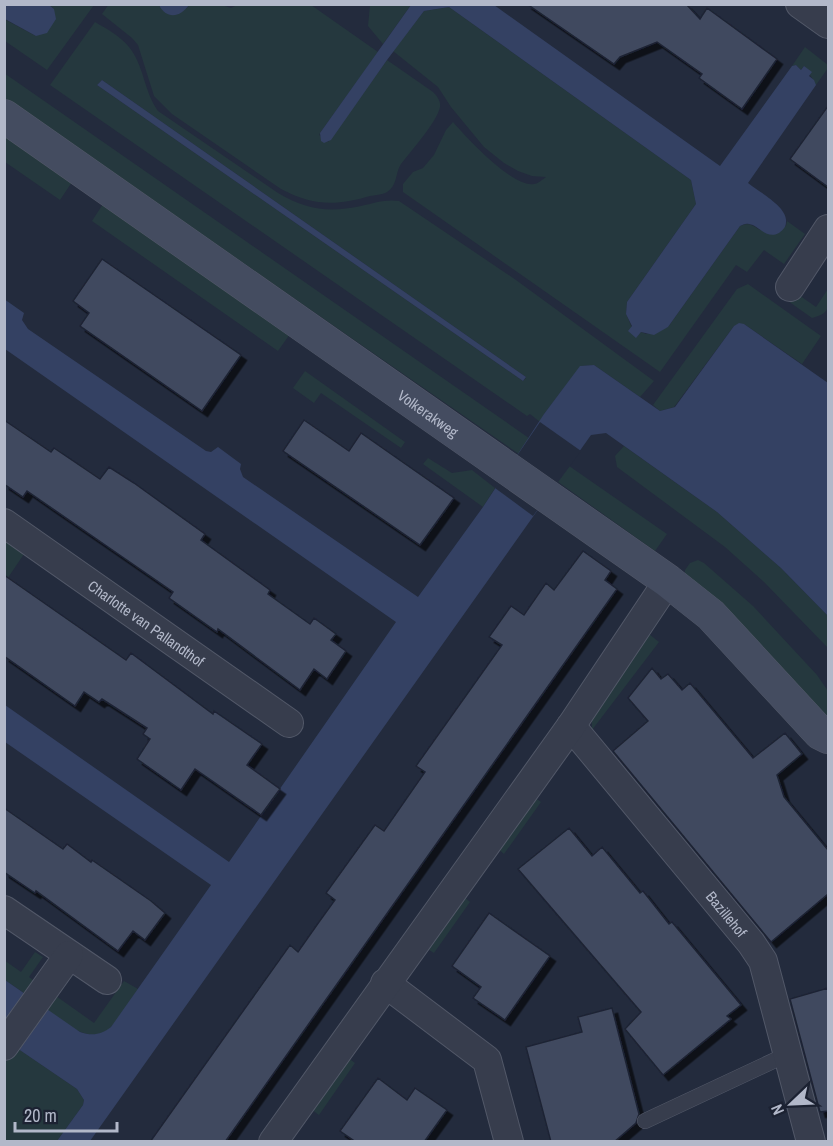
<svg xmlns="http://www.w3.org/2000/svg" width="833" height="1146" font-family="'Archivo Narrow',sans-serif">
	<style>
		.green { fill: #25383e; fill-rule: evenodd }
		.water { fill: #344163 }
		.pier { fill: #232b3d }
		.building { fill: #414a5f; stroke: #1e2434; stroke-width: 1.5; filter: url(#shadow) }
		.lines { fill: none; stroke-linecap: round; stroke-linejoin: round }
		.lane-casing { stroke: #525868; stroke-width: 16 }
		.street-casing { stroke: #525868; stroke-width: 30 }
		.secondary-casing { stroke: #525868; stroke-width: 34 }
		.lane { stroke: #373d4d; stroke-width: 15 }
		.street { stroke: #373d4d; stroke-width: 28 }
		.secondary { stroke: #444c60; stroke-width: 33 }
		.labels { text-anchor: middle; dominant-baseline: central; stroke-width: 4.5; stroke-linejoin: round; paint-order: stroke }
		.street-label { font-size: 15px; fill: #b2b8c9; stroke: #1c2232 }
	</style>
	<defs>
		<filter id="shadow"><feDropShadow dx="5.5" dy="5.5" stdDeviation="0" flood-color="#0009"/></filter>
	</defs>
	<rect width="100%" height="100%" fill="#232b3d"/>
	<!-- green -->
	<path class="green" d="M109 4 159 5 160 7 186 9 189 5H222L231 8 239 4 311 5 378 52 320 133 319 135 328 142 387 60 433 92C437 96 441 101 440 107 437 122 411 151 401 164 395 173 398 185 387 192 382 195 375 195 370 196 336 206 313 206 281 189L172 114 154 96 138 45 132 38 102 14Z
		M49 5H94L47 70 5 41 4 19 36 36 54 9Z
		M370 5H411L383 44 368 26Z
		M449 7 691 180 696 204 627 302 626 314 636 337 641 332 646 334 668 327 740 226C749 222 752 225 760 230L786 226 787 221 805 234 784 264 764 250 747 272 736 265 660 372 403 192V184L413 172 423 168 434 155 446 130 453 122C466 137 513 188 534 184 538 184 543 179 546 177L532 176 518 171 504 163 484 147 451 107 438 87 393 51 424 11Z
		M95 22C107 29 120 36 129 47 144 65 144 92 158 111L278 193C307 210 329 213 361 206 374 203 386 199 399 201L516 280 654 381 640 397 594 365 581 366 544 414 540 422 530 414 527 416 50 85ZM102 80 526 377V378L523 381 97 85Z
		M805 47 828 65V68L816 85C813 78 808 73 804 66L801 70 796 65 792 66Z
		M4 73 667 534 655 551 519 454 5 98Z
		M4 135 72 182 60 200 5 162Z
		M103 204 290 334 278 351 92 221Z
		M748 284 821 336 802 364 744 324 734 326 674 407 660 411 653 405 737 289Z
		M828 289C828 308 831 313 812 318L788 301 796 293 816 307Z
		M305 371 405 442 401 448 321 393 314 403 293 388Z
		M624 446 717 512 781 568 828 616V648L764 582 725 547 617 467 615 456Z
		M428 458 452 473 472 470 495 488 483 507 423 464Z
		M5 541 24 554 5 582Z
		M698 560 704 563 753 606 817 675 828 691V720L755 638 685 574V570L690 563Z
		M649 634 659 642 592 730V718Z
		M534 797 541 802 504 854 497 848Z
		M463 896 470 902 434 953 426 948Z
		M35 952 43 957 29 977 40 985 30 997 5 980 4 960 21 972Z
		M124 981 138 989C129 1001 121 1018 110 1028 89 1048 59 1018 41 1006L49 991 94 1023Z
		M14 1046 77 1089 84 1100 83 1105 57 1141 5 1142V1064Z
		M348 1058 355 1063 319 1115 311 1109Z"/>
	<!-- water -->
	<path class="water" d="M4 5H49L54 9 56 19 47 33 36 36 5 19Z
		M159 5V4L189 5C180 18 166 19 159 5Z
		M411 5H494L720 166 792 66 796 65 801 70 804 66 812 72 809 76 814 80 816 85 748 183C759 192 788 207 786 222 786 227 783 230 779 233 766 240 759 225 749 224 745 223 743 225 740 226L668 327 654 335 641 332 636 338 628 331 632 326 626 314 627 302 696 204 691 180 449 7 424 11 387 60 331 140 324 143 321 141 320 133Z
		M102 80 526 377 523 381 97 85Z
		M4 299 24 313 22 320 28 329 206 451 211 452 218 447 241 464 240 469 243 477 418 597 483 507 544 414 580 366 594 365 660 411 675 407 734 326 739 323 744 324 828 383V616L781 568 717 512 606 433 591 435 90 1141H57L83 1105 84 1100 77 1089 5 1040V980L80 1032C92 1036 101 1035 111 1027L211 885 5 742V705L229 862 396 622 5 349Z"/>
	<!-- pier -->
	<path class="pier" d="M540 422 581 451 533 516 495 488Z"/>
	<!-- building -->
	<path class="building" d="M527 4H686L700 19 707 8 777 59 742 109 699 78 702 74 657 42 620 57 614 64Z
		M828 106V187L790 159Z
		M102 259 241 355 202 411 80 326 89 313 73 301Z
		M4 420 51 452 54 448 100 479 109 467 134 483 205 534 201 540 270 590 268 594 310 624 314 618 336 634 331 640 346 651 327 679 314 669 300 690 218 629 217 632 169 598 173 592 124 558 27 491 23 497 4 484Z
		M304 420 349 451 361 433 454 498 420 545 283 451Z
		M583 551 611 571 605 580 617 589 225 1142H150L290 945 298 952 319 922 335 900 326 893 375 825 384 831 425 772 416 766 502 645 489 637 511 606 524 615 546 583 554 590Z
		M4 575 126 660 131 653 213 714 214 711 262 744 247 765 280 789 261 815 195 769 181 790 137 759 150 739 143 734 147 728 102 699 99 702 84 692 75 706 4 656Z
		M652 668 661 679 668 674 682 690 690 683 753 758 785 733 802 754 777 775 784 797 828 850V894L771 942 613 751 648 721 628 698Z
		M4 808 63 849 67 844 91 862 92 860 151 901 165 913 145 940 133 931 118 951 36 891 35 893 4 872Z
		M569 828 592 856 602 847 640 893 643 891 669 924 672 922 741 1005 727 1016 731 1019 663 1075 625 1029 641 1012 518 869Z
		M489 913 550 956 505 1020 473 998 481 987 452 966Z
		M828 988V1111L820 1112 790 999Z
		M612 1008 639 1114 636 1123 614 1142H551L526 1047 582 1032 578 1017Z
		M378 1078 407 1100 415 1088 447 1110 424 1142H356L340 1131Z"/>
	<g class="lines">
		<!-- lane casing -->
		<g class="lane-casing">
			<path id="lane" d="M645 1121 788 1054"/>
		</g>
		<!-- street casing -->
		<g class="street-casing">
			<g id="street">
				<path d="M800 4 828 24"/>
				<path d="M790 287 828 229"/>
				<path id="s1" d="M4 523 289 723"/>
				<path id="s2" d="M571 726 751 943 763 961 811 1142"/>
				<path d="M4 910 107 980"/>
				<path d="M385 983 487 1060 509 1142"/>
				<path d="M4 1046 69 955"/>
				<path d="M273 1142 571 726 668 581"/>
			</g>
		</g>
		<!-- secondary casing -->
		<g class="secondary-casing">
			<g id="secondary">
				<path id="s3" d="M4 116 668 581 711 615 820 733 828 737"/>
			</g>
		</g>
		<!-- lane -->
		<use href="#lane" class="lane"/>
		<!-- street -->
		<use href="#street" class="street"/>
		<!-- secondary -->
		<use href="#secondary" class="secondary"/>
	</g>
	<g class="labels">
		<!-- street labels -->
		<g class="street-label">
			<text stroke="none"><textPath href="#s3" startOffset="518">Volkerakweg</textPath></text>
			<text stroke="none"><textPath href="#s1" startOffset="174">Charlotte van Pallandthof</textPath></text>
			<text stroke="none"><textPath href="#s2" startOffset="244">Bazillehof</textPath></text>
		</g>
	</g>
	<!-- border -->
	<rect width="833" height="1146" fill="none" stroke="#b2b8c9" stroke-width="12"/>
	<!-- north arrow -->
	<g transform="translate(791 1104) rotate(247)" stroke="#1c2232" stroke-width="4.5" paint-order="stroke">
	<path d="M0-4.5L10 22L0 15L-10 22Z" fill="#b2b8c9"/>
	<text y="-9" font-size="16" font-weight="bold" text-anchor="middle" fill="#b2b8c9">N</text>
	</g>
	<!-- scale -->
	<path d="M15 1122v9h102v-9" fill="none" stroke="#b2b8c9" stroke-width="3"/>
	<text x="24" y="1122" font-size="18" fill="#b2b8c9" stroke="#1c2232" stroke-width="4.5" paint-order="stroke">20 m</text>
</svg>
